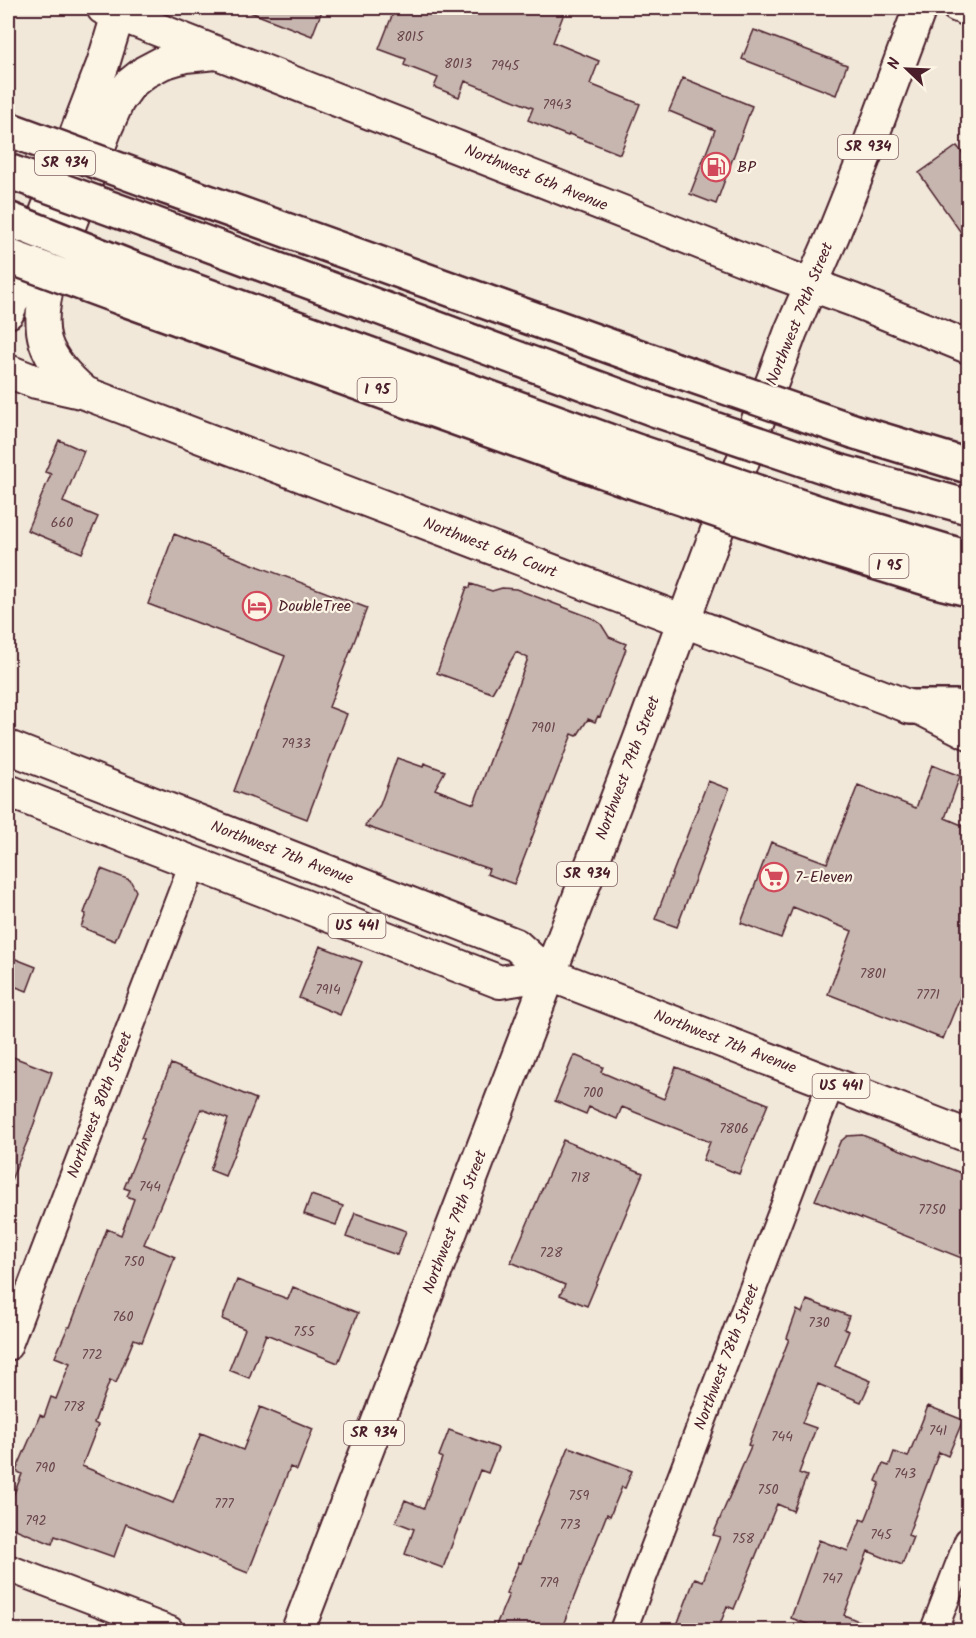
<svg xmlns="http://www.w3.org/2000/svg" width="976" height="1638" font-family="Kalam,sans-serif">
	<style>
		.building { fill: #c7b6af; stroke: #4a1f2b; stroke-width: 1.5 }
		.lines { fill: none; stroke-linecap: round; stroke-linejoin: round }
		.minor-casing { stroke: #4a1f2b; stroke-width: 30 }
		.major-casing { stroke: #4a1f2b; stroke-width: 36 }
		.highway-casing { stroke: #4a1f2b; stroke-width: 38 }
		.minor { stroke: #fcf5e5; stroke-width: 26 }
		.major { stroke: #fcf5e5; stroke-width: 32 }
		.highway { stroke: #fcf5e5; stroke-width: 33 }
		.highway-bridge-casing { stroke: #4a1f2b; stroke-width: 38; stroke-linecap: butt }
		.highway-bridge { stroke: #fcf5e5; stroke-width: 33 }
		.labels { text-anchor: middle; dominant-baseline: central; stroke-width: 4.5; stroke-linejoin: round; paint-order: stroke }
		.number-label { font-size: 14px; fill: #69454c }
		.shield { fill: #fcf5e5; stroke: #7f5f63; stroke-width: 1.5 }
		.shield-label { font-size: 15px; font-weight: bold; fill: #4a1f2b }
		.poi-label { font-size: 16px; fill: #4a1f2b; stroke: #fcf5e5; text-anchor: start }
		.street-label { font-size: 16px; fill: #4a1f2b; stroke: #fcf5e5 }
	</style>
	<rect width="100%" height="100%" fill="#f1e8da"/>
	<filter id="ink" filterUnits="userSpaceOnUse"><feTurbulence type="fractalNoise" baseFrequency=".0167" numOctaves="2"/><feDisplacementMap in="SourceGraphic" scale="12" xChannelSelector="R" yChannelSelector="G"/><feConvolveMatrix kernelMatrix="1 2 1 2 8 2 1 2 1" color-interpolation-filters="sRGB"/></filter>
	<g filter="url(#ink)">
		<!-- building -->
		<path class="building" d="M242 8H323L312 36 242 9Z
			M395 8H566L553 42 599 61 590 84 640 104 620 154 569 134 568 136 528 120 533 108 465 81 459 97 434 87 438 78 404 65 406 59 379 49Z
			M754 30 847 65 836 95 742 59Z
			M683 78 752 106 716 204 690 194 715 130 669 111Z
			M957 146 969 161V244L919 173Z
			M59 440 84 451 63 502 98 517 82 553 27 530 51 474 45 472Z
			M174 534 367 608 329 707 347 714 307 819 234 791 285 656 148 604Z
			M471 584 492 591 502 588 516 589 592 618 601 624 609 637 626 644 624 648 626 649 600 717 598 716 595 722 588 719 577 736 572 734 514 884 487 874 489 869 365 826 380 805 397 758 423 767 424 763 445 771 435 789 474 804 528 658 516 652 492 693 437 673 467 587 470 588Z
			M932 765 960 776 945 818 969 828V975L943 1039 828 994 852 931 793 907 781 938 741 923 771 842 827 863 858 785 916 808Z
			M708 781 729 789 677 927 655 919Z
			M101 869 130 880 136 891 115 941 81 927 86 914 84 913Z
			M320 946 362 962 340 1015 299 998Z
			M8 956 36 967 27 991 8 984Z
			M8 1055 52 1072 30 1135 8 1187Z
			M574 1055 603 1067 601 1072 664 1099 676 1067 768 1104 739 1174 703 1160 710 1142 622 1107 617 1119 589 1107 586 1114 555 1101Z
			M171 1064 256 1099 225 1176 210 1170 228 1119 201 1109 144 1244 175 1257 142 1342 134 1339 116 1383 110 1380 94 1423 98 1425 82 1466 173 1503 201 1433 243 1450 260 1407 313 1429 297 1470 290 1467 248 1573 126 1524 114 1557 55 1536 52 1544 8 1526V1508L22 1474 16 1471 40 1415 44 1417 51 1397 56 1399 70 1363 55 1357 68 1327H70L107 1229 121 1235 134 1199 127 1196 130 1190 124 1188 144 1139 141 1138Z
			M862 1135 969 1176V1261L815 1200 840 1142 847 1136Z
			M563 1140 643 1173 587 1306 560 1295 565 1285 511 1262Z
			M311 1195 343 1206 336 1225 304 1214Z
			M355 1213 406 1231 397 1255 346 1237Z
			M237 1280 288 1299 293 1287 358 1313 338 1363 266 1334 249 1378 229 1370 245 1329 222 1319Z
			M807 1300 849 1316 844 1329 849 1331 835 1366 871 1381 861 1402 818 1384 802 1423 816 1428 799 1473 807 1476 793 1511 777 1504 734 1609 727 1606 718 1630H675L695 1578 703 1581 720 1537 713 1535 751 1446 748 1445 789 1339 787 1338 797 1310 802 1313Z
			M928 1406 963 1420 948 1456 939 1452 908 1535 913 1537 902 1565 868 1551 844 1615 880 1630H823L791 1618 819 1540 848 1551 861 1519 865 1521 880 1483 876 1481 883 1464 889 1466 894 1452 908 1457Z
			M449 1430 498 1448 488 1473 480 1470 443 1568 405 1554 414 1529 396 1522 405 1500 424 1508 442 1458 439 1456Z
			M569 1447 632 1471 625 1488 622 1487 610 1516 607 1514 561 1630H494L509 1594 506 1593 519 1562 521 1563Z"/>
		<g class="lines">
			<!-- minor casing -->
			<g class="minor-casing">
				<path id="minor" d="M955 8 968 13
					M913 708 968 736
					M8 1347 193 863
					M8 1568 170 1630
					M623 1630 831 1083
					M934 1630 968 1541"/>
			</g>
			<!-- major casing -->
			<g class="major-casing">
				<path id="major" d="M103 8 765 268 853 300 968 347
					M8 312 103 64 120 8
					M8 371 36 382 85 393 910 707
					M85 393C42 356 34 332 50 277L106 128 118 101 130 84 145 72 162 63 185 56 216 53
					M8 747 516 945 548 974 968 1136
					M8 791 500 982 548 974
					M298 1630 639 741 791 331 833 235 868 148 920 8"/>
			</g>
			<!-- highway casing -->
			<g class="highway-casing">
				<path id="highway" d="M166 187 673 369
					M151 223 654 409
					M134 269 639 452
					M122 298 631 481
					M856 432 968 466
					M838 471 968 507
					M822 514 968 558
					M810 542 936 581 968 589
					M910 707H956L968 710"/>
			</g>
			<!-- minor -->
			<use href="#minor" class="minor"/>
			<!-- major -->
			<use href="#major" class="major"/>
			<!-- highway -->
			<use href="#highway" class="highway"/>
			<!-- highway-bridge casing -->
			<g class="highway-bridge-casing">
				<path id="highway-bridge" d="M8 129 166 187
					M8 171 151 223
					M8 219 134 269
					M8 256 122 298
					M673 369 856 432
					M654 409 838 471
					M639 452 822 514
					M631 481 810 542"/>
			</g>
			<!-- highway-bridge -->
			<use href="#highway-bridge" class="highway-bridge"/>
		</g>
	</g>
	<!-- icons -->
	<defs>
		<g id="fuel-ring" transform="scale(1.5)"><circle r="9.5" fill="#fcf5e5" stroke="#d1495b" stroke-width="1.5"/><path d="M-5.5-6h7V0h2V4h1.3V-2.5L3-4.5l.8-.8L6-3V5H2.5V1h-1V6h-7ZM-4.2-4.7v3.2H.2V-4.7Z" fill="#d1495b"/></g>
		<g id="hotel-ring" transform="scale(1.5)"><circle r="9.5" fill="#fcf5e5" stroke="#d1495b" stroke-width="1.5"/><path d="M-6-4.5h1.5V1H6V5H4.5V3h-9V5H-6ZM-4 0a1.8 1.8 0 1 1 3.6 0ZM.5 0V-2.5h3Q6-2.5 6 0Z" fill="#d1495b"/></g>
		<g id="supermarket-ring" transform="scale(1.5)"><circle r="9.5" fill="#fcf5e5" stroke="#d1495b" stroke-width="1.5"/><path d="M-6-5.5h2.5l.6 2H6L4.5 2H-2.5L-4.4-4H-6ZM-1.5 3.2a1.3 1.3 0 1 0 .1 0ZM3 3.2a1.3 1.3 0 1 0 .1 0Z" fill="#d1495b"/></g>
	</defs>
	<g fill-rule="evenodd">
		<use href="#fuel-ring" x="716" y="167"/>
		<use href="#hotel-ring" x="257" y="606"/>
		<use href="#supermarket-ring" x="774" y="877"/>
	</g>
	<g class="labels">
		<!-- number labels -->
		<g class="number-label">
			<text x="410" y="37">8015</text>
			<text x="458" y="64">8013</text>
			<text x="505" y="66">7945</text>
			<text x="557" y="105">7943</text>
			<text x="62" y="523">660</text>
			<text x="543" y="728">7901</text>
			<text x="296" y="744">7933</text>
			<text x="873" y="974">7801</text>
			<text x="328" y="990">7914</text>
			<text x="928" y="995">7771</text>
			<text x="593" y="1093">700</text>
			<text x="734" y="1129">7806</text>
			<text x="580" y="1178">718</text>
			<text x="150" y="1187">744</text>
			<text x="932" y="1210">7750</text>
			<text x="551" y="1253">728</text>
			<text x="134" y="1262">750</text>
			<text x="123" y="1317">760</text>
			<text x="819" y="1323">730</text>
			<text x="304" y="1332">755</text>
			<text x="92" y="1355">772</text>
			<text x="74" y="1407">778</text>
			<text x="938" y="1431">741</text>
			<text x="782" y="1437">744</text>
			<text x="45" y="1468">790</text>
			<text x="905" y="1474">743</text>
			<text x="768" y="1490">750</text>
			<text x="579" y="1496">759</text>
			<text x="224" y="1504">777</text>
			<text x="36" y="1521">792</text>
			<text x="570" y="1525">773</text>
			<text x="881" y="1535">745</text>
			<text x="743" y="1539">758</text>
			<text x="832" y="1579">747</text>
			<text x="549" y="1583">779</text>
		</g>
		<!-- shield labels -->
		<g class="shield">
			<rect x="838" y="135" width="60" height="24" rx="4.5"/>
			<rect x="35" y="151" width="60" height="24" rx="4.5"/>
			<rect x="357.5" y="378" width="39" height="24" rx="4.5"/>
			<rect x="869.5" y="554" width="39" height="24" rx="4.5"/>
			<rect x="557" y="862" width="60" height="24" rx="4.5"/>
			<rect x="328.5" y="914" width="57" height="24" rx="4.5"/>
			<rect x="812.5" y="1074" width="57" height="24" rx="4.5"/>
			<rect x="344" y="1421" width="60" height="24" rx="4.5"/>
		</g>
		<g class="shield-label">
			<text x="868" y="147">SR 934</text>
			<text x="65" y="163">SR 934</text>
			<text x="377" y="390">I 95</text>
			<text x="889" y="566">I 95</text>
			<text x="587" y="874">SR 934</text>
			<text x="357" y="926">US 441</text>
			<text x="841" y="1086">US 441</text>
			<text x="374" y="1433">SR 934</text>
		</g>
		<!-- poi labels -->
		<g class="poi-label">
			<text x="737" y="167">BP</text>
			<text x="278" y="606">DoubleTree</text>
			<text x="795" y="877">7-Eleven</text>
		</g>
		<!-- street labels -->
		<g class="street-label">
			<text transform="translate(536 178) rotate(22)">Northwest 6th Avenue</text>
			<text transform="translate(800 314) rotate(-68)">Northwest 79th Street</text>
			<text transform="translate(490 548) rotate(21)">Northwest 6th Court</text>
			<text transform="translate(628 768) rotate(-69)">Northwest 79th Street</text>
			<text transform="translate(282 853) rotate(21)">Northwest 7th Avenue</text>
			<text transform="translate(725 1042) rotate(21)">Northwest 7th Avenue</text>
			<text transform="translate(100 1105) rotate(-69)">Northwest 80th Street</text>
			<text transform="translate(455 1222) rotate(-69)">Northwest 79th Street</text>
			<text transform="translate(727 1357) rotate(-69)">Northwest 78th Street</text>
		</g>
	</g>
	<!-- margin -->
	<rect width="976" height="1638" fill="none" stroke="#fcf5e5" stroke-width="30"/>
	<rect x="15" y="15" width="946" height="1608" fill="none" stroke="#4a1f2b" stroke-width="2" filter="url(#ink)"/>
	<!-- north arrow -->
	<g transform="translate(907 69) rotate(293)" stroke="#fcf5e5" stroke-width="4.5" paint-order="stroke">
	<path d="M0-4.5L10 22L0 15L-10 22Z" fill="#4a1f2b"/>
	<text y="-9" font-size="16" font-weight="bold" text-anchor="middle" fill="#4a1f2b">N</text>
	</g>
</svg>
